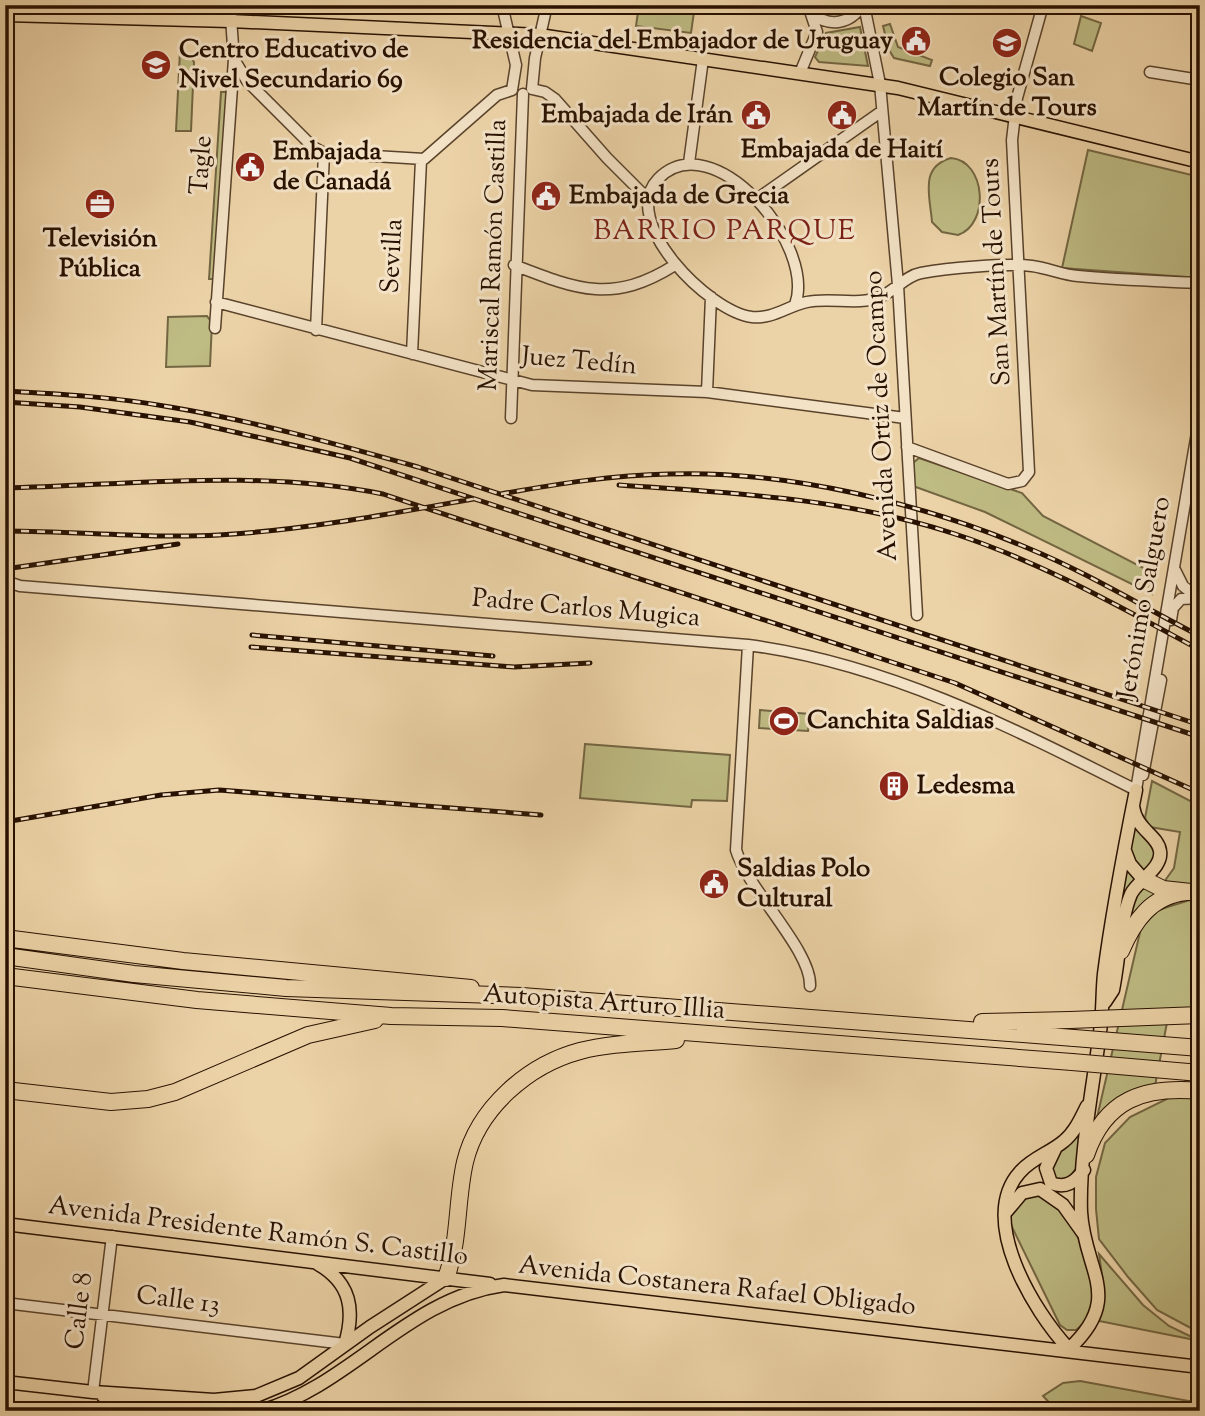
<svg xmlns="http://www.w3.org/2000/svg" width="1205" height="1416" font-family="'Sorts Mill Goudy',serif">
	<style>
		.green { fill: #bebb83; stroke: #736642; stroke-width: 2 }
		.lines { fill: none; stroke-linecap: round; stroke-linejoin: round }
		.minor-casing { stroke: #59422a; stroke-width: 13 }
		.major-casing { stroke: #281100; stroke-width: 15 }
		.highway-casing { stroke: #281100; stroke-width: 18 }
		.minor { stroke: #f3e2c6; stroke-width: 10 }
		.major { stroke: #ecd3a7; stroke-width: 12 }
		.highway { stroke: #ecd3a7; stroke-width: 16 }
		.rail-casing { stroke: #281100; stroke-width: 5 }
		.rail { stroke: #f3e2c6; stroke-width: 2.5; stroke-dasharray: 8; stroke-linecap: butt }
		.highway-bridge-casing { stroke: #281100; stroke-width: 18; stroke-linecap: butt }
		.highway-bridge { stroke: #ecd3a7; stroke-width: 16 }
		.labels { text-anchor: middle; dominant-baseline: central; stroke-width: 6; stroke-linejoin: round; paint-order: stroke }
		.poi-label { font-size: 26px; font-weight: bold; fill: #281100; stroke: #f3e2c6; text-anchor: start }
		.street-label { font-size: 26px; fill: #281100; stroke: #f3e2c6 }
		.neighbourhood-label { font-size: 28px; letter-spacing: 2px; fill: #7a1f14; stroke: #f3e2c6 }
	</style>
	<rect width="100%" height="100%" fill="#ecd3a7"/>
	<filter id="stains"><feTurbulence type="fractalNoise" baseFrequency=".00286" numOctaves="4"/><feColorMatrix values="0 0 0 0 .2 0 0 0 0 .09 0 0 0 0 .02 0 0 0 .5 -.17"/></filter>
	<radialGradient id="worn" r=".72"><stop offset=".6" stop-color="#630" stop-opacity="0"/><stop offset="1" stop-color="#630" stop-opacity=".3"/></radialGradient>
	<!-- green -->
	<path class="green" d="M639 5H695L691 33 636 26Z
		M1081 16 1101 23 1092 51 1074 44Z
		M890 24 898 47 932 60 930 66 894 58 889 50 883 26Z
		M860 27 868 66 819 62 815 57 826 33Z
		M180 51 187 53 194 62 191 131H176Z
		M221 92H227L216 279H209Z
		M1088 150 1200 177V278L1062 268Z
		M951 158C986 161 990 224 958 235L942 232 932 222C930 196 919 167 951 158Z
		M207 316 212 323 210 366 166 367 168 317Z
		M919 458 1022 493 1043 516 1155 574 1152 594 985 512 913 486V463Z
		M760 710 810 714 808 731 759 728Z
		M585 744 730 755 727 801 692 800 691 807 580 798Z
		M1152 781 1200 806V887L1164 882 1174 868 1180 832 1150 827 1145 818Z
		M1131 809 1159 847 1144 878 1159 888 1103 995Z
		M1190 900 1200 902V1009L1169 1012 1155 1086 1095 1126 1141 928 1158 910Z
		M1200 1063V1333L1157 1310 1128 1277 1099 1239 1096 1209V1177L1105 1143 1130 1117 1173 1096Z
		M1080 1132 1077 1167 1069 1178 1057 1182 1049 1166 1054 1156Z
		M1036 1192C1042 1195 1050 1198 1055 1203 1080 1228 1114 1304 1076 1330H1067L1060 1325 1009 1221 1013 1205Z
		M1099 1254 1143 1305 1169 1326 1200 1341 1099 1321 1104 1289Z
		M1080 1381 1200 1403V1411H1057L1043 1396 1063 1383Z"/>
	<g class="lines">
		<!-- minor casing -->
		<g class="minor-casing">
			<path id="minor" d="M502 5 516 65 512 90
				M864 5 880 84 898 285 917 615
				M812 13C829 28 851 24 862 5
				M234 59 247 81 313 147 324 153 424 159 497 95 512 90
				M1150 72 1200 80
				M800 73 817 32 808 5
				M532 89 545 92 555 99 607 158 647 198
				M532 89 535 58 547 5
				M689 163 703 59
				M757 199 882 111
				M514 265C578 290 613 304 675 265
				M216 302 532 385 707 392 905 418
				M795 305C817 244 712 123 658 179 618 221 709 312 752 317 774 319 787 306 807 302 830 297 858 306 880 297 895 291 905 276 921 273 948 268 1005 263 1032 266 1048 268 1063 275 1078 276 1119 280 1159 281 1200 283
				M215 328 234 59 230 5
				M316 330 324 153
				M412 354 421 160
				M707 392 711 297
				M511 418 523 94
				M907 447 1008 484 1022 481 1029 472 1012 140 1017 98 1043 5
				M1175 570 1183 586 1197 597
				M5 581 20 586 748 645C886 663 1013 728 1136 790
				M1171 620 1173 608 1181 599 1200 598
				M748 645 736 850C748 890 812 951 810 986
				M1143 775 1161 680
				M1136 790 1200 415
				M5 1303 345 1344
				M93 1392 112 1236"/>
		</g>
		<!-- major casing -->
		<g class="major-casing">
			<path id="major" d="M5 15 230 21 539 35 898 88 1200 162
				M1125 851 1130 864 1143 879
				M1105 1002 1113 990C1119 961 1120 920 1131 894 1138 880 1163 868 1160 851 1158 835 1136 830 1133 806
				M1055 1149 1046 1168 1051 1183C1066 1189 1075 1182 1084 1170
				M1006 1212 1022 1193 1040 1189 1063 1205 1083 1233
				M5 1224 490 1284
				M318 1264C351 1283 355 1310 345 1344
				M1069 1349C1125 1297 1084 1271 1081 1212 1079 1157 1093 1087 1100 1032 1103 1012 1102 993 1104 974 1112 912 1124 850 1136 790
				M1069 1349C1034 1312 977 1219 1020 1172 1032 1158 1050 1153 1064 1141 1075 1132 1081 1118 1087 1106
				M5 1382 93 1392 214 1400 256 1396 299 1378 370 1327 446 1278
				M103 1396 114 1401 179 1411
				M261 1411C351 1385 408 1298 504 1285L1200 1367"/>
		</g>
		<!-- highway casing -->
		<g class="highway-casing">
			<path id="highway" d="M1143 879 1163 889 1200 893
				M5 938 183 961 471 988
				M1121 951C1134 921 1151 896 1186 892
				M5 956 134 974 286 988 522 996 1074 1038
				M5 976 197 1000 391 1016 502 1018 1072 1062
				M982 1022 1070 1020
				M5 1090 111 1102 148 1099 175 1092 308 1035 375 1020
				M1086 1155C1105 1099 1144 1086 1200 1091
				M446 1278C460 1240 456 1201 465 1162 478 1108 528 1065 580 1051 611 1043 644 1043 676 1040"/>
		</g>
		<!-- minor -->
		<use href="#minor" class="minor"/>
		<!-- major -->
		<use href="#major" class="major"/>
		<!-- highway -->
		<use href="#highway" class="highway"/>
		<!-- rail casing -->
		<g class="rail-casing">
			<path id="rail" d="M5 391C60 394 115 397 170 407 254 421 336 444 418 467L1200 725
				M5 402 80 407 190 422 350 458 1200 737
				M619 485C732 493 846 498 955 534 1041 562 1120 607 1200 650
				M5 488C131 485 258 469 383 494L955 683 1200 793
				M501 494C557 484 612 475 669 474 787 470 922 503 1030 549 1088 573 1143 607 1200 636
				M5 531C77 531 148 539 219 535 305 530 389 514 473 499
				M5 569 178 544
				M252 635 493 656
				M251 647 514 667 590 663
				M5 822 161 795 219 790 541 815"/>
		</g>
		<!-- rail -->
		<use href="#rail" class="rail"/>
		<!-- highway-bridge casing -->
		<g class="highway-bridge-casing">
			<path id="highway-bridge" d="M1070 1020 1200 1015
				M1074 1038 1200 1048
				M1072 1062 1200 1073"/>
		</g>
		<!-- highway-bridge -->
		<use href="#highway-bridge" class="highway-bridge"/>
	</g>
	<!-- icons -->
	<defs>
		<g id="civic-disc" transform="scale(1.575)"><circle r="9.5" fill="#8f2418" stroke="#f3e2c6"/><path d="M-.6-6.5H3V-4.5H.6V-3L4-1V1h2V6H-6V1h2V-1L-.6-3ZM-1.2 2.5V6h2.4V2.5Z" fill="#fff"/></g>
		<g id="university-disc" transform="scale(1.575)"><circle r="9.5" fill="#8f2418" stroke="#f3e2c6"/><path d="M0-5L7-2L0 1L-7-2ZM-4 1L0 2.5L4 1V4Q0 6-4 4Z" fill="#fff"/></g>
		<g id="school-disc" transform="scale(1.575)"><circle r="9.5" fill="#8f2418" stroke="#f3e2c6"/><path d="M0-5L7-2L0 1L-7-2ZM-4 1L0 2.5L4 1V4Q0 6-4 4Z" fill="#fff"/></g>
		<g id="office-disc" transform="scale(1.575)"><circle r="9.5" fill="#8f2418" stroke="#f3e2c6"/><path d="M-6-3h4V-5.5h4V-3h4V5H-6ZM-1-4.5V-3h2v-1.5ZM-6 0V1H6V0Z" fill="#fff"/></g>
		<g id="stadium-disc" transform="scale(1.575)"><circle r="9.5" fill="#8f2418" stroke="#f3e2c6"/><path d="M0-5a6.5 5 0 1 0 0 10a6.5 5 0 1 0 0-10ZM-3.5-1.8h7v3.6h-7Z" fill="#fff"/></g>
		<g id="building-disc" transform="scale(1.575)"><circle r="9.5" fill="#8f2418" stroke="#f3e2c6"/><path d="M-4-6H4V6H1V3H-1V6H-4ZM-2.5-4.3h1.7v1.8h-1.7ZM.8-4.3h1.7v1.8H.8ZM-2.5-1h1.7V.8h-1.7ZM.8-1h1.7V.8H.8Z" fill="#fff"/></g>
	</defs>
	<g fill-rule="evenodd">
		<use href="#civic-disc" x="916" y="41"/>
		<use href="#university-disc" x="1007" y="43"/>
		<use href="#school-disc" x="156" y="65"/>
		<use href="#civic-disc" x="756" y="115"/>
		<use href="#civic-disc" x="842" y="115"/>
		<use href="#civic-disc" x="250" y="167"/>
		<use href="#civic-disc" x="546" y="196"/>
		<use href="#office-disc" x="100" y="204"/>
		<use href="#stadium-disc" x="784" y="721"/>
		<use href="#building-disc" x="894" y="786"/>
		<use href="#civic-disc" x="714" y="884"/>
	</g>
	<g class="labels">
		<!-- poi labels -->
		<g class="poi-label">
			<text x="893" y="41" text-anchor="end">Residencia del Embajador de Uruguay</text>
			<text x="179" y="50">Centro Educativo de<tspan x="179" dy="30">Nivel Secundario 69</tspan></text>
			<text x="1007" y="78" text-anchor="middle">Colegio San<tspan x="1007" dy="30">Martín de Tours</tspan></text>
			<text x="733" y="115" text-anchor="end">Embajada de Irán</text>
			<text x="842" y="150" text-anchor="middle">Embajada de Haití</text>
			<text x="273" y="152">Embajada<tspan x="273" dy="30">de Canadá</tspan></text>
			<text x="569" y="196">Embajada de Grecia</text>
			<text x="100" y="239" text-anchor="middle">Televisión<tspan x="100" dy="30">Pública</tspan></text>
			<text x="807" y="721">Canchita Saldias</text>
			<text x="917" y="786">Ledesma</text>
			<text x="737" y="869">Saldias Polo<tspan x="737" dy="30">Cultural</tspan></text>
		</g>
		<!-- street labels -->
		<g class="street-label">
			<text transform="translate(202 165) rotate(-86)">Tagle</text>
			<text transform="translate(494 255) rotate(-88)">Mariscal Ramón Castilla</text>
			<text transform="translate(393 256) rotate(-87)">Sevilla</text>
			<text transform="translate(997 272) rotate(-93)">San Martín de Tours</text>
			<text transform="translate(579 362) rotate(5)">Juez Tedín</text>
			<text transform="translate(882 416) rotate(-93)">Avenida Ortiz de Ocampo</text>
			<text transform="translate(1145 598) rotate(-80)">Jerónimo Salguero</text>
			<text transform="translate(586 609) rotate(5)">Padre Carlos Mugica</text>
			<text transform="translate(604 1003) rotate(4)">Autopista Arturo Illia</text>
			<text transform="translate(258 1232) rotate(7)">Avenida Presidente Ramón S. Castillo</text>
			<text transform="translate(717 1287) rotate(6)">Avenida Costanera Rafael Obligado</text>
			<text transform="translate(178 1301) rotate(7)">Calle 13</text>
			<text transform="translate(80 1311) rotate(-83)">Calle 8</text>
		</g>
		<!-- neighbourhood labels -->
		<g class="neighbourhood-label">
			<text x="725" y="232">BARRIO PARQUE</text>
		</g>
	</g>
	<!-- margin -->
	<rect width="1205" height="1416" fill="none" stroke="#ecd3a7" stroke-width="28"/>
	<rect x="7" y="7" width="1191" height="1402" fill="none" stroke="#281100" stroke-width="3.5"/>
	<rect x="14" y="14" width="1177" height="1388" fill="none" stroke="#281100" stroke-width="2"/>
	<rect width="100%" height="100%" filter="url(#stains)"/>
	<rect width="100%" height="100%" fill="url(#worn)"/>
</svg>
